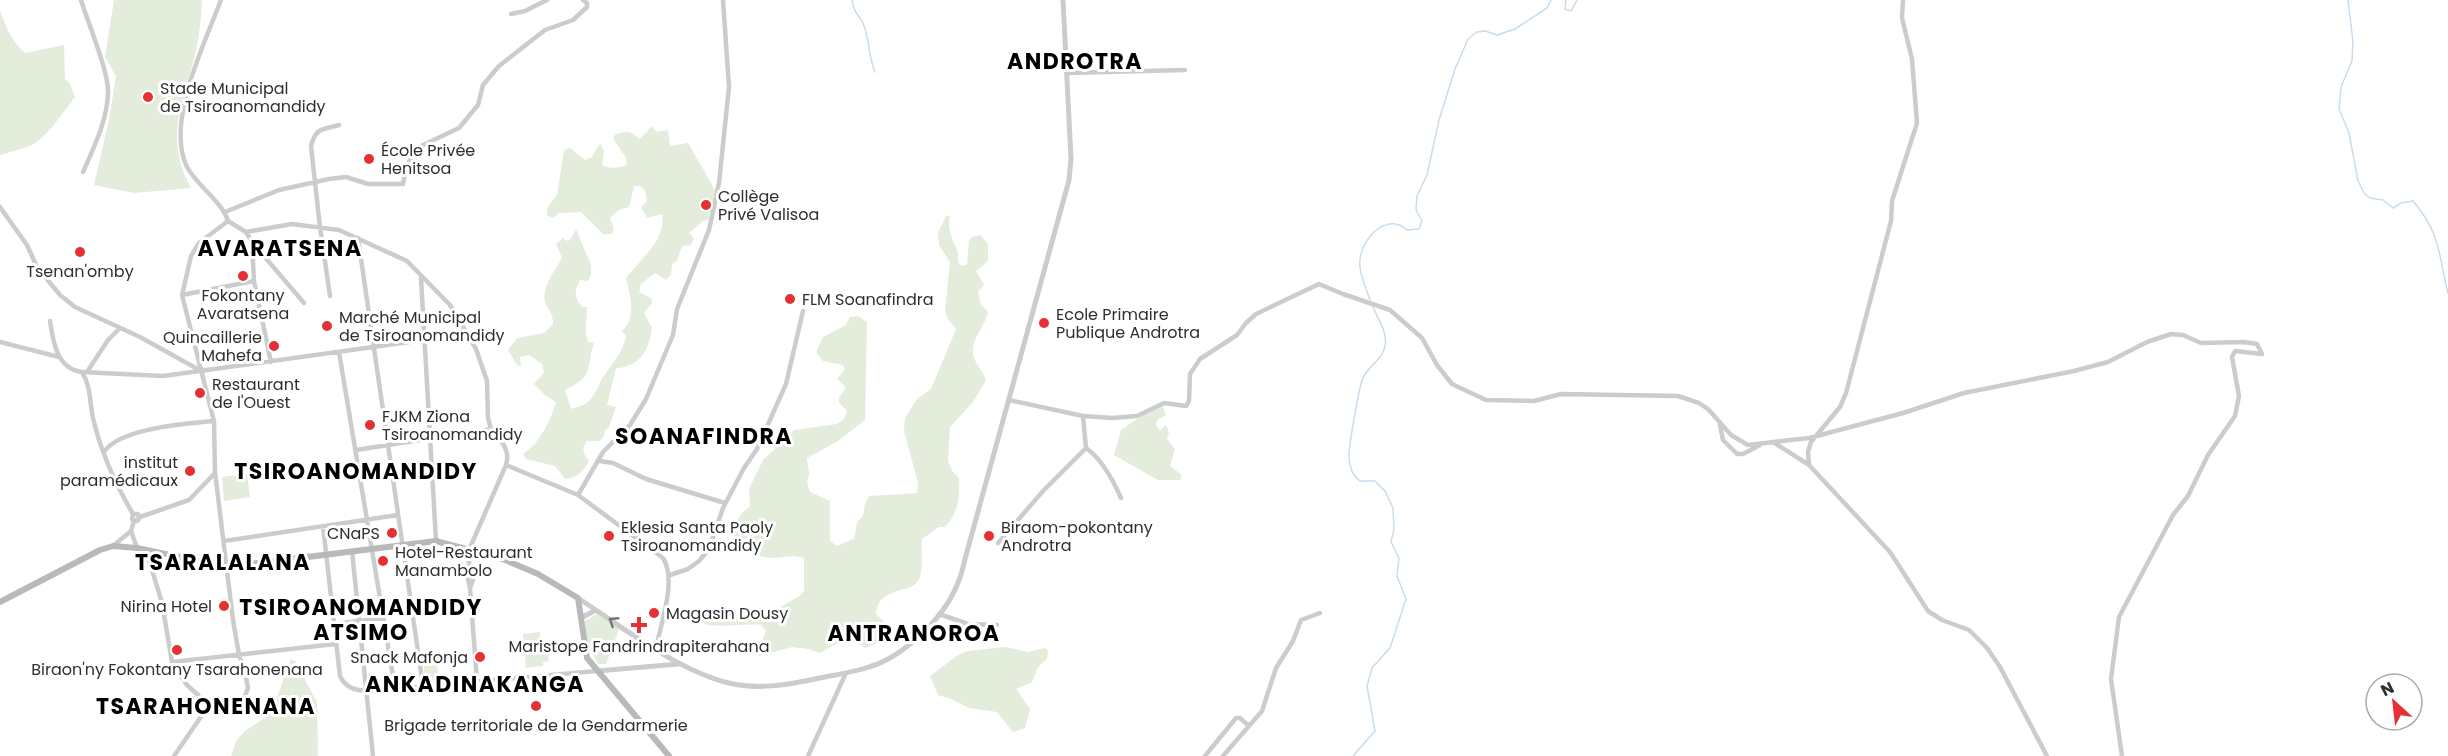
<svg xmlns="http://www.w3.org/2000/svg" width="2448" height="756" font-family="Poppins,sans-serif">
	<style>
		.green { fill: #e4ecdc }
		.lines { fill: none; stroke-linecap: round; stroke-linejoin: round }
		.stream { stroke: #c8dcec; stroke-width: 1.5 }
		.minor { stroke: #ccc; stroke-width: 4.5 }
		.tertiary { stroke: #ccc; stroke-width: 5 }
		.secondary { stroke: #b9b9b9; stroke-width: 6 }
		.oneway { stroke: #767676 }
		.poi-dot { fill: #e53135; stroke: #fff; stroke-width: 2 }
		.labels { text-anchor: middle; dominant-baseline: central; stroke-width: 6; stroke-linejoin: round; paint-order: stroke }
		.poi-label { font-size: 16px; fill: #2f2f2f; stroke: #fff; text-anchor: start }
		.district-label { font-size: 22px; font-weight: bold; letter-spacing: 1.5px; fill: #000; stroke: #fff }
	</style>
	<rect width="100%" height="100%" fill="#fff"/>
	<!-- green -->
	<path class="green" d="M114 0H202C201 20 199 40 194 59 181 107 165 141 191 188L134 193 94 185 109 120 116 76 105 57Z
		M0 11C6 27 12 42 25 53L64 45 65 79 70 84 75 97C64 111 44 142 27 147 19 150 9 152 0 155Z
		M652 126 656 132 668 130 670 146 688 143 715 190 708 220 703 221 689 233 694 238 691 245 682 246 677 261 672 264 671 275 666 280 655 273 641 284 639 292 652 299V303L644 313 652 328C649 350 640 367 616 368L607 405 616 407 609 427 605 430 604 436 600 441H587C581 449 583 454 589 461 583 472 577 478 565 479L555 466 526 459 523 454C539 444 551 420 556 402L546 396 534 384 544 373 542 364 529 355 520 357 521 366 517 365 508 350 517 338 544 333 553 324C553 312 548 311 545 302 541 286 556 271 562 257L556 244 563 238 567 241 571 239 576 229 591 265V274L588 281 580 280C574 291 574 297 582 307H587C587 319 584 331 588 342L594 343C585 371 595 375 565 390L571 409C576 407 584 406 588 402 596 395 598 385 603 377 611 365 624 351 626 336L622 331C637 319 630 294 626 278 640 260 667 239 662 214L647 218 641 207 647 201 645 190 640 186H634L629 207 619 210 610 218 614 229 612 234H603L581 212 559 213 553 218 547 215V208L557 195 564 150 570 148 585 160 592 157 598 146 601 144 604 152 602 165C610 169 619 168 627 165L626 158 613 138 615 135C626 130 631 131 640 139Z
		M946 216H950C947 229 952 238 957 250 959 254 957 259 959 264L962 266 967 265 969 240 972 237 980 235 988 244V261L976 271 984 285 978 291 980 303 988 312C985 327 968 342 974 358 977 366 983 371 986 380L973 402 950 427 948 461 953 472 959 478C960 498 959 512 945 527H939L922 539C920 552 925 569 918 581 910 594 878 586 876 614L891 628 881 641 866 648 852 641 844 640 820 653 808 649 792 647 759 656 758 652 766 631 761 625C748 623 711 629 703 623L705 619 778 608 798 597 804 591V558C792 554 783 558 770 558 753 556 736 547 733 530L741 514 750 506 749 489 763 460 794 430 837 424 844 419 847 411 839 402V398L846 387 837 379 845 369 843 365 823 361 816 352 823 337 846 325 850 317 858 316 867 322 865 420 838 441 807 458 809 474 807 483 810 492 830 501V541L837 546 854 539 857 522 863 516 865 504 869 496 917 493 918 483 904 431 905 418 917 399 931 389 956 329 948 319 945 311 950 262 939 245 938 233Z
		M1162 405 1166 415 1157 420 1156 426 1160 430 1166 425 1169 432 1167 439 1175 449 1170 466 1182 475 1180 480H1158L1114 455 1121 430 1148 411Z
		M247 474 250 497 224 501 222 477Z
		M597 614 619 629 606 664H598L587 642 585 621Z
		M540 632 541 647H547L549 661 543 662V666L526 668 523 634Z
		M1005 647 1028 652 1045 648 1048 650 1047 659 1038 667 1032 682 1016 689 1030 709 1025 728 1013 732 997 712 969 708 951 699 938 695 930 676 958 655 968 651Z
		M291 659 303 666 305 680 317 702 318 756H231L236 741 246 730 271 714Z
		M436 661 439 681 426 683 423 663Z"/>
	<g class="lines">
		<!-- stream -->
		<path class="stream" d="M852 0C853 9 857 14 862 21 870 37 868 56 875 72
			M1566 0 1565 9 1571 11 1577 0
			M2348 0 2353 42 2352 61 2341 87 2339 109 2349 133 2358 181 2364 193 2370 198 2383 200 2393 208 2401 203 2413 201C2441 234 2438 253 2448 293
			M1370 300C1367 290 1361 278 1360 267 1357 243 1385 210 1407 230L1419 229 1422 221 1416 210 1417 196 1427 175 1439 120 1455 69 1468 39 1477 32 1485 31 1497 35 1515 29 1547 8 1551 0
			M1353 756 1375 731 1367 686 1372 668 1390 648 1406 599 1397 576 1399 558 1391 542 1394 529 1393 508 1385 491 1375 481H1360C1352 475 1350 468 1349 457 1348 450 1359 389 1362 380 1367 366 1383 360 1385 346 1388 333 1378 319 1373 307"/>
		<!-- minor -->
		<path class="minor" d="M81 0C88 23 109 72 108 93 107 121 94 147 83 172
			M511 14 525 11 547 0
			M1067 73 1185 70
			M0 207 27 245 37 267 60 295 75 307 140 337 203 372
			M225 212 279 190 329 179 346 177 368 184H403L406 168 414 152 419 147 459 128 478 105 483 85 499 66 545 30 573 20 587 7V3L583 0
			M228 221 246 232 292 224 339 230 407 261 450 305 476 349 487 381 488 418 491 429
			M246 232 252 242 254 281 271 362
			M358 238 423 686
			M252 242 304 303
			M421 278 436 541
			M182 295 254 281
			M330 296 320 227 311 146C316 127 322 130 339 125
			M50 321C53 342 57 369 82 372 92 388 89 405 94 422 102 455 116 485 133 514L132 519 137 521 139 519 138 514H133
			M0 342 59 357
			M339 352 395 688
			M82 372 163 376 467 334
			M87 372 108 340 119 329
			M1083 416 1112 418 1137 416 1164 403 1186 406 1189 401 1190 374 1200 359 1237 335 1246 323 1256 314 1319 284 1343 294 1390 310 1422 338 1437 365 1452 384 1486 400 1534 401 1561 394 1678 396 1699 403 1708 409 1731 435 1748 445 1809 438 1903 413 1964 393 2074 371 2108 362 2147 342 2171 334 2183 335 2201 343 2244 342 2257 344 2262 354
			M1720 425 1723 440 1737 454H1743L1760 445
			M1773 442 1809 465 1890 552 1928 611 1942 620 1969 630 1987 648 2000 667 2047 756
			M1086 448C1102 459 1113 480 1121 498
			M356 450 491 429C500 440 511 449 506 465L469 550V565L466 571 470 588 477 681
			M104 452C120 428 185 424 214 421
			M600 461 613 463 646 479 725 503
			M506 465 578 495 663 558C677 580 661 623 656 648
			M1809 465 1808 452 1811 442 1840 407 1846 393 1891 221 1892 201 1917 123 1912 59 1902 18 1903 0
			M578 495 603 452 630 425 646 399 673 335 677 309 709 230 719 183 729 87 723 0
			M140 517 189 500 215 473
			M323 526 340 676C346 688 354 690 367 691L597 671
			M131 531 137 548
			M224 541 398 515
			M998 543 1044 490 1086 448 1083 416 1009 400
			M113 546 131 531 134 521
			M146 550 162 603 172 662 335 644
			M352 551 373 756
			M469 565 473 580 470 588
			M670 575 688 569 699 561 709 549 723 508 744 468 757 449 786 384 803 311
			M939 614 968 624 997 625
			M334 624 384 618
			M172 662 187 685 209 705 224 708 237 703 245 696 248 688 245 672 239 655 233 620 215 472 214 421 182 295 191 256 199 243 228 221C221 200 198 187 187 167 165 122 205 43 221 0
			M174 756 209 705
			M808 756 846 673
			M1205 756 1236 718H1240L1249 726
			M1223 756 1262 711 1276 668 1293 641 1301 620 1320 613
			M2122 756 2111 679 2119 617 2173 515 2188 496 2208 455 2235 416 2239 396 2232 357 2235 351 2262 354"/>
		<!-- tertiary -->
		<path class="tertiary" d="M578 598C622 627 678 671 729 683 757 690 787 685 815 679 833 675 851 673 869 667 903 657 944 618 957 585 961 577 963 568 965 559L1069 180 1071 159 1063 0
			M581 618 596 610
			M597 671 679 664"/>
		<!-- secondary -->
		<path class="secondary" d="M0 602 100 550 113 546 137 548 227 567 436 541 503 559 538 574 578 598 587 658 669 756"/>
	</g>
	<!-- one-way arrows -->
	<defs><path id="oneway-chevron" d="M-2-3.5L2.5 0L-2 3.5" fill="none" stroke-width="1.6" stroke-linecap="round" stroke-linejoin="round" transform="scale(1.5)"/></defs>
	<use class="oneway" href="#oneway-chevron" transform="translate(613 621) rotate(-147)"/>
	<!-- markers -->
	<g class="poi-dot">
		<circle cx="148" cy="97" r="6"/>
		<circle cx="369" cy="159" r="6"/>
		<circle cx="706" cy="205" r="6"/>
		<circle cx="80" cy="252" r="6"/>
		<circle cx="243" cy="276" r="6"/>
		<circle cx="790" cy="299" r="6"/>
		<circle cx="1044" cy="323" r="6"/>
		<circle cx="327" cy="326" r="6"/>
		<circle cx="274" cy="346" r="6"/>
		<circle cx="200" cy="393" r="6"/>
		<circle cx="370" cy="425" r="6"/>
		<circle cx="190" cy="471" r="6"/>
		<circle cx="392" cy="533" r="6"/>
		<circle cx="609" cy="536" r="6"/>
		<circle cx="989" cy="536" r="6"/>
		<circle cx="383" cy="561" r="6"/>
		<circle cx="224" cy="606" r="6"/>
		<circle cx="654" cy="613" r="6"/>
		<path d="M636 616h6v6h6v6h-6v6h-6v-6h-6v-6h6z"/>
		<circle cx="177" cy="650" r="6"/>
		<circle cx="480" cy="657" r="6"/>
		<circle cx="536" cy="706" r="6"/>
	</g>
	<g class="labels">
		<!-- poi labels -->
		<g class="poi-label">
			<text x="160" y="88">Stade Municipal<tspan x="160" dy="18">de Tsiroanomandidy</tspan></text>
			<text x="381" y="150">École Privée<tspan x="381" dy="18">Henitsoa</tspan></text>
			<text x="718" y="196">Collège<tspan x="718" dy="18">Privé Valisoa</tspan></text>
			<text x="80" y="271" text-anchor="middle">Tsenan'omby</text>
			<text x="243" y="295" text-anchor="middle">Fokontany<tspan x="243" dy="18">Avaratsena</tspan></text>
			<text x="802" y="299">FLM Soanafindra</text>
			<text x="1056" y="314">Ecole Primaire<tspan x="1056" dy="18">Publique Androtra</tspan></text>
			<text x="339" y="317">Marché Municipal<tspan x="339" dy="18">de Tsiroanomandidy</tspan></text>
			<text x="262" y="337" text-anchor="end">Quincaillerie<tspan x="262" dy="18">Mahefa</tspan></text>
			<text x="212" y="384">Restaurant<tspan x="212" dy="18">de l'Ouest</tspan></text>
			<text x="382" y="416">FJKM Ziona<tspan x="382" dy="18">Tsiroanomandidy</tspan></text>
			<text x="178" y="462" text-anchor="end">institut<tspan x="178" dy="18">paramédicaux</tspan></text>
			<text x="621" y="527">Eklesia Santa Paoly<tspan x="621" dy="18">Tsiroanomandidy</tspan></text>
			<text x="1001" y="527">Biraom-pokontany<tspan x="1001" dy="18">Androtra</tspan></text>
			<text x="380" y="533" text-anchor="end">CNaPS</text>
			<text x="395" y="552">Hotel-Restaurant<tspan x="395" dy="18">Manambolo</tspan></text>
			<text x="212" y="606" text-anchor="end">Nirina Hotel</text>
			<text x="666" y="613">Magasin Dousy</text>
			<text x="639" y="646" text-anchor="middle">Maristope Fandrindrapiterahana</text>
			<text x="468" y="657" text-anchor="end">Snack Mafonja</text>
			<text x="177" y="669" text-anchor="middle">Biraon'ny Fokontany Tsarahonenana</text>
			<text x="536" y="725" text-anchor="middle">Brigade territoriale de la Gendarmerie</text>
		</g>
		<!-- district labels -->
		<g class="district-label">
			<text x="1075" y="61">ANDROTRA</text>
			<text x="280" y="248">AVARATSENA</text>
			<text x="704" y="436">SOANAFINDRA</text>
			<text x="356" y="471">TSIROANOMANDIDY</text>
			<text x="223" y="562">TSARALALANA</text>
			<text x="361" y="607">TSIROANOMANDIDY<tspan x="361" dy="25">ATSIMO</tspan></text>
			<text x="914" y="633">ANTRANOROA</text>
			<text x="475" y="684">ANKADINAKANGA</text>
			<text x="206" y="706">TSARAHONENANA</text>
		</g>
	</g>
	<!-- north arrow -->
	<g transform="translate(2394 702) rotate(333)"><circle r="28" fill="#ffffff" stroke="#acacac" stroke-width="1.5"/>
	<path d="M0-4.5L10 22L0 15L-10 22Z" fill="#e53135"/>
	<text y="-9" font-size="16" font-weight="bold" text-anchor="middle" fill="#2f2f2f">N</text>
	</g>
</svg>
